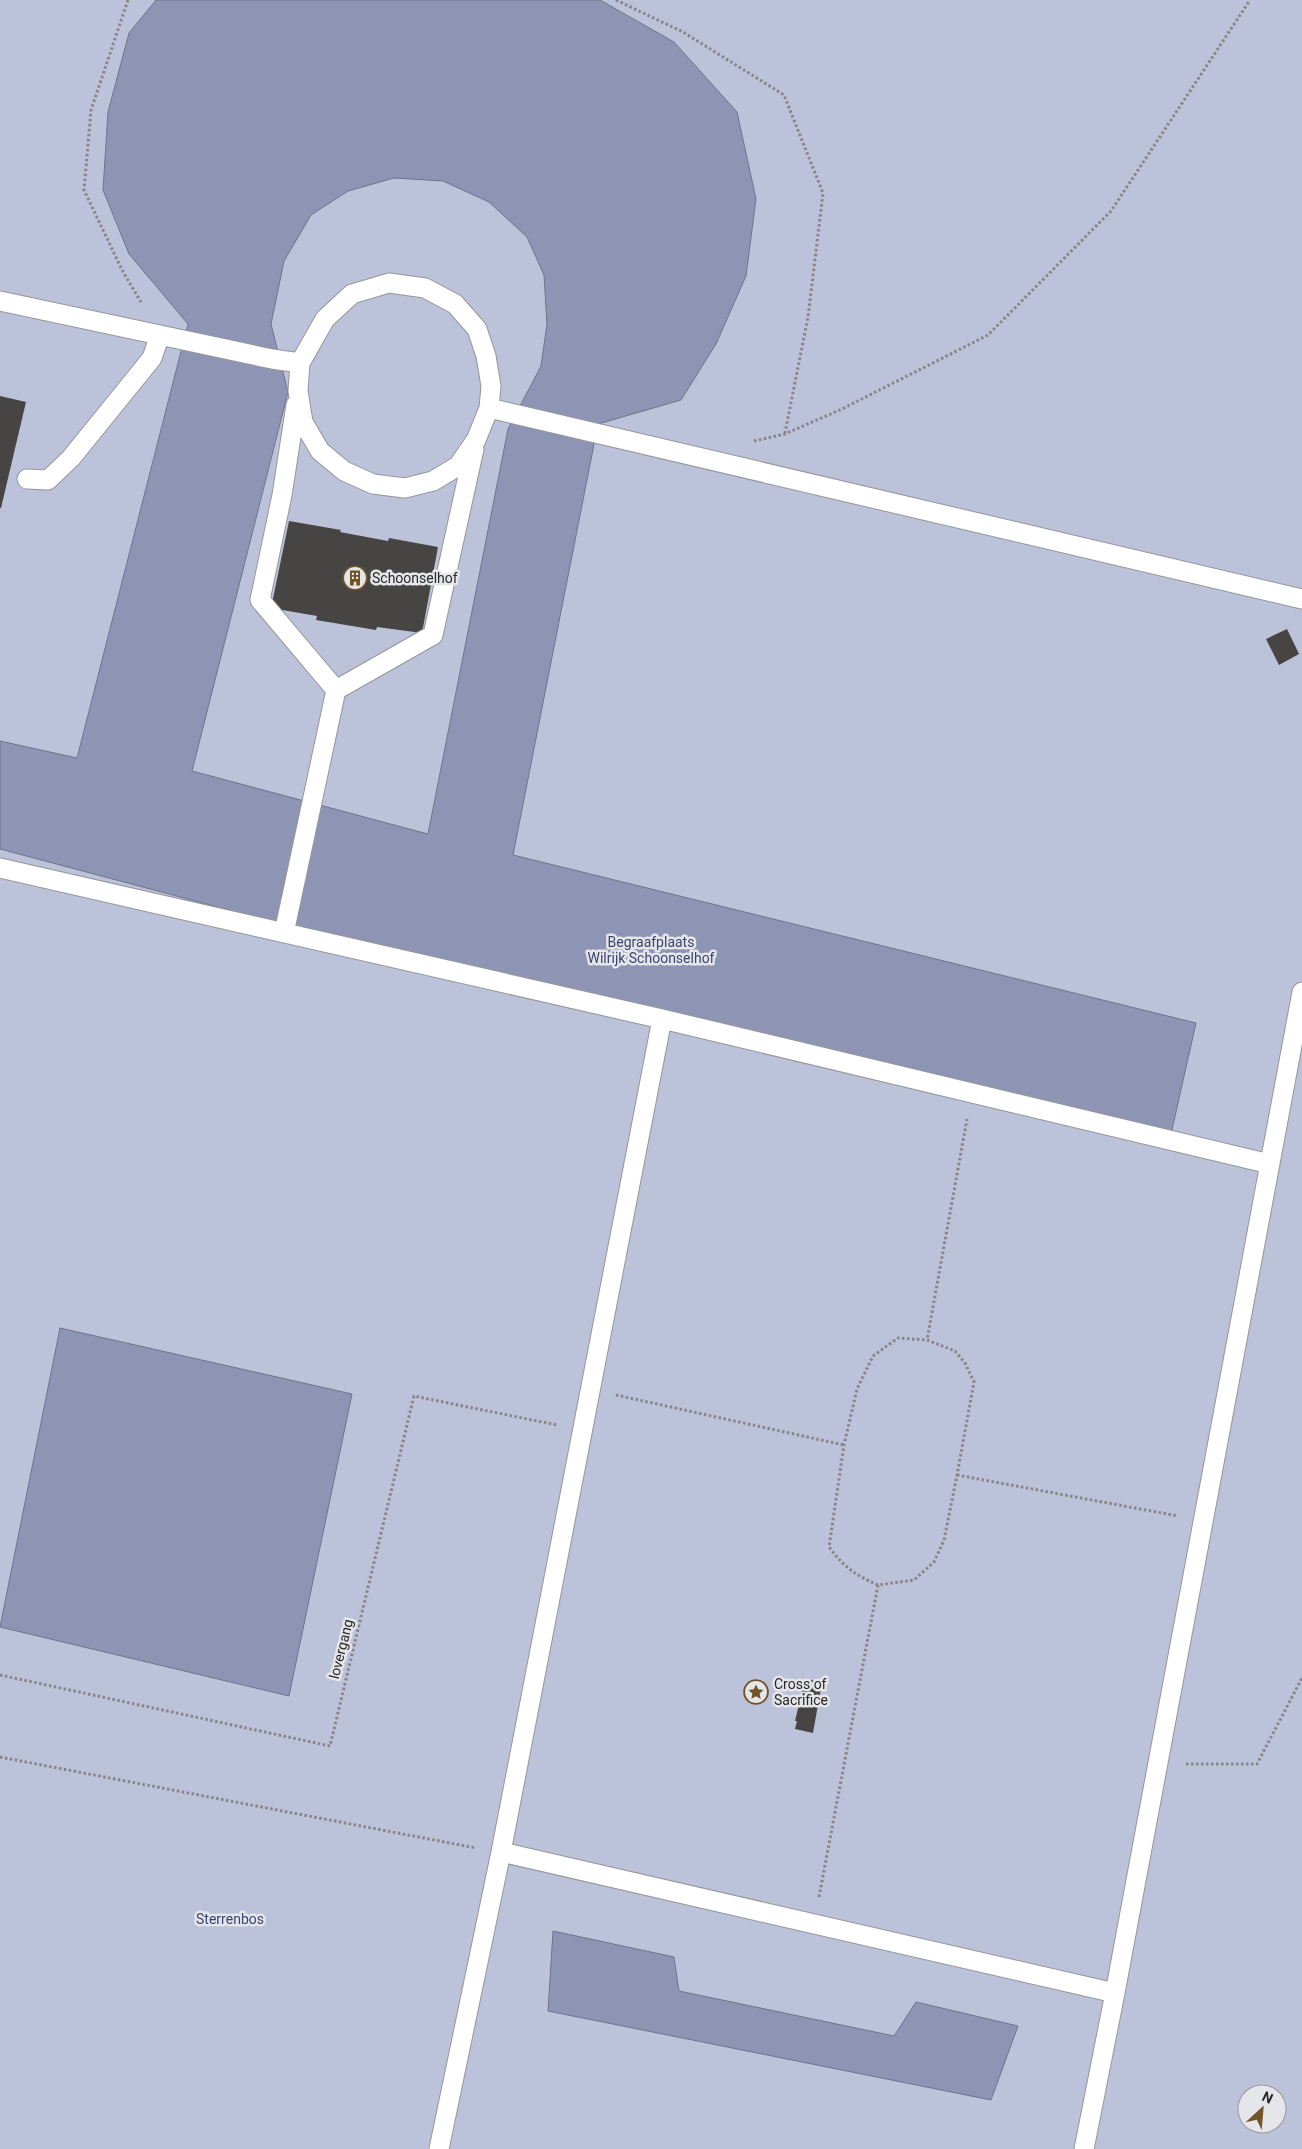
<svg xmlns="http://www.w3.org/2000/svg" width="1302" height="2149" font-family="Roboto,sans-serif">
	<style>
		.green { fill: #bcc2da; fill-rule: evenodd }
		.water { fill: #8e95b4; stroke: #6f748a; fill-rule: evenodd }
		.building { fill: #474543 }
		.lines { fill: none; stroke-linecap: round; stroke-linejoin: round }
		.lane-casing { stroke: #95969a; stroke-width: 21 }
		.path { stroke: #868689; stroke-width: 3; stroke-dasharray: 2.5 2.5; stroke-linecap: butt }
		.lane { stroke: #fff; stroke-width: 19 }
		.labels { text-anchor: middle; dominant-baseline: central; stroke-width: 5; stroke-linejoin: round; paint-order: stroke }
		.poi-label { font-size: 14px; fill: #282829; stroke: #e5e6ea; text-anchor: start }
		.park-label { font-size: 14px; fill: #3b4470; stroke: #e5e6ea }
		.street-label { font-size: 14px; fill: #282829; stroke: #e5e6ea }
	</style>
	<rect width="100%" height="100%" fill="#e5e6ea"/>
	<!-- green -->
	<path class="green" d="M0 0H1302V2149H0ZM1247 2094H1277V2124H1247Z"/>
	<!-- water -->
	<path class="water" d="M156 0H600L674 42 737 112 756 199 746 276 716 344 681 400 598 424 513 855 1196 1023 1169 1143 319 934 0 849V741L77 758 188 324 129 254 103 190 108 112 129 33ZM394 178 443 181 489 202 527 237 544 275 547 324 541 366 508 429 428 834 192 771 288 392 271 324 284 261 311 215 348 191Z
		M60 1328 352 1394 289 1696 0 1627Z
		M553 1931 674 1957 679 1991 894 2036 916 2002 1018 2026 991 2100 548 2011Z"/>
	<!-- building -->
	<path class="building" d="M0 396 26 402 1 508H0Z
		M289 521 341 530 340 532 388 541 389 538 438 547 422 633 377 627 376 630 316 620 317 616 271 608Z
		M1287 629 1299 654 1279 665 1266 639Z
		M805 1679 822 1682 813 1733 795 1729 797 1721H795Z"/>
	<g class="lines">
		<!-- lane casing -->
		<g class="lane-casing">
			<path id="lane" d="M0 301 272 359 300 363 325 319 352 294 389 283 425 288 455 304 477 329 486 356 491 386 489 408 476 440 458 466 433 481 405 488 373 484 344 471 320 451 303 422 298 391 300 363
				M296 405 282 495 260 600 336 690
				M489 408 1302 599
				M27 479 48 480 71 458 152 358 160 335
				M0 868 662 1019 1270 1164
				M284 933 336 690 433 635 474 449
				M501 1852 1115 1993
				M439 2149 501 1852 662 1019
				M1084 2149 1115 1993 1302 992"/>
		</g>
		<!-- path -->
		<path class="path" d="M128 0 91 110 84 190 122 270 141 302
			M616 0 683 32 784 95 823 193 808 317 785 433
			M754 441 785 434 842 409 988 335 1111 211 1250 0
			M616 1395 844 1445
			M957 1475 1178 1516
			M878 1585C855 1575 845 1568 829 1547L844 1445 857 1389 873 1356 898 1338 927 1340
			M0 1675 330 1746 414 1396 557 1425
			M0 1757 476 1848
			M1186 1764H1257L1302 1678
			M819 1897 878 1585 914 1580 934 1562 944 1540 957 1475 974 1382 965 1363 955 1351 927 1340 967 1119"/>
		<!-- lane -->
		<use href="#lane" class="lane"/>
	</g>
	<!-- icons -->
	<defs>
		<g id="building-ring" transform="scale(1.25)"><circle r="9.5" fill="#e5e6ea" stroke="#715328" stroke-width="1.5"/><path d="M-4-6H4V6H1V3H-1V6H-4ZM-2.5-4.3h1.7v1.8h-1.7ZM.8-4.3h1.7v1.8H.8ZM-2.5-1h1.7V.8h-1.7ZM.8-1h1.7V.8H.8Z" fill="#715328"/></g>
		<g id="sight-ring" transform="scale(1.25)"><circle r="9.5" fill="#e5e6ea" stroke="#715328" stroke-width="1.5"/><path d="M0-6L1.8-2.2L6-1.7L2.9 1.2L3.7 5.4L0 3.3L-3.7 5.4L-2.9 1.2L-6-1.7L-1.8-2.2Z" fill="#715328"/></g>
	</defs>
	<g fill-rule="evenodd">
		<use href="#building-ring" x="355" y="578"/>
		<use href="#sight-ring" x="756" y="1692"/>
	</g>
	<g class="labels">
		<!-- poi labels -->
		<g class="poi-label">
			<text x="372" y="578">Schoonselhof</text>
			<text x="774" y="1684">Cross of<tspan x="774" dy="16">Sacrifice</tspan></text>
		</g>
		<!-- park labels -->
		<g class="park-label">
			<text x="651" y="942">Begraafplaats<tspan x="651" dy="16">Wilrijk Schoonselhof</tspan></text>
			<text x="230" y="1919">Sterrenbos</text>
		</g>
		<!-- street labels -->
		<g class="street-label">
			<text transform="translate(341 1649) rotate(-76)">lovergang</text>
		</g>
	</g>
	<!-- north arrow -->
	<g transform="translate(1262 2109) rotate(26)"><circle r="24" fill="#e5e6ea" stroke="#999a9d"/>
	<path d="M0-4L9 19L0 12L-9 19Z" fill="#715328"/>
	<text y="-8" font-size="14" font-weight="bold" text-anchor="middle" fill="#282829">N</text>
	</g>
</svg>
